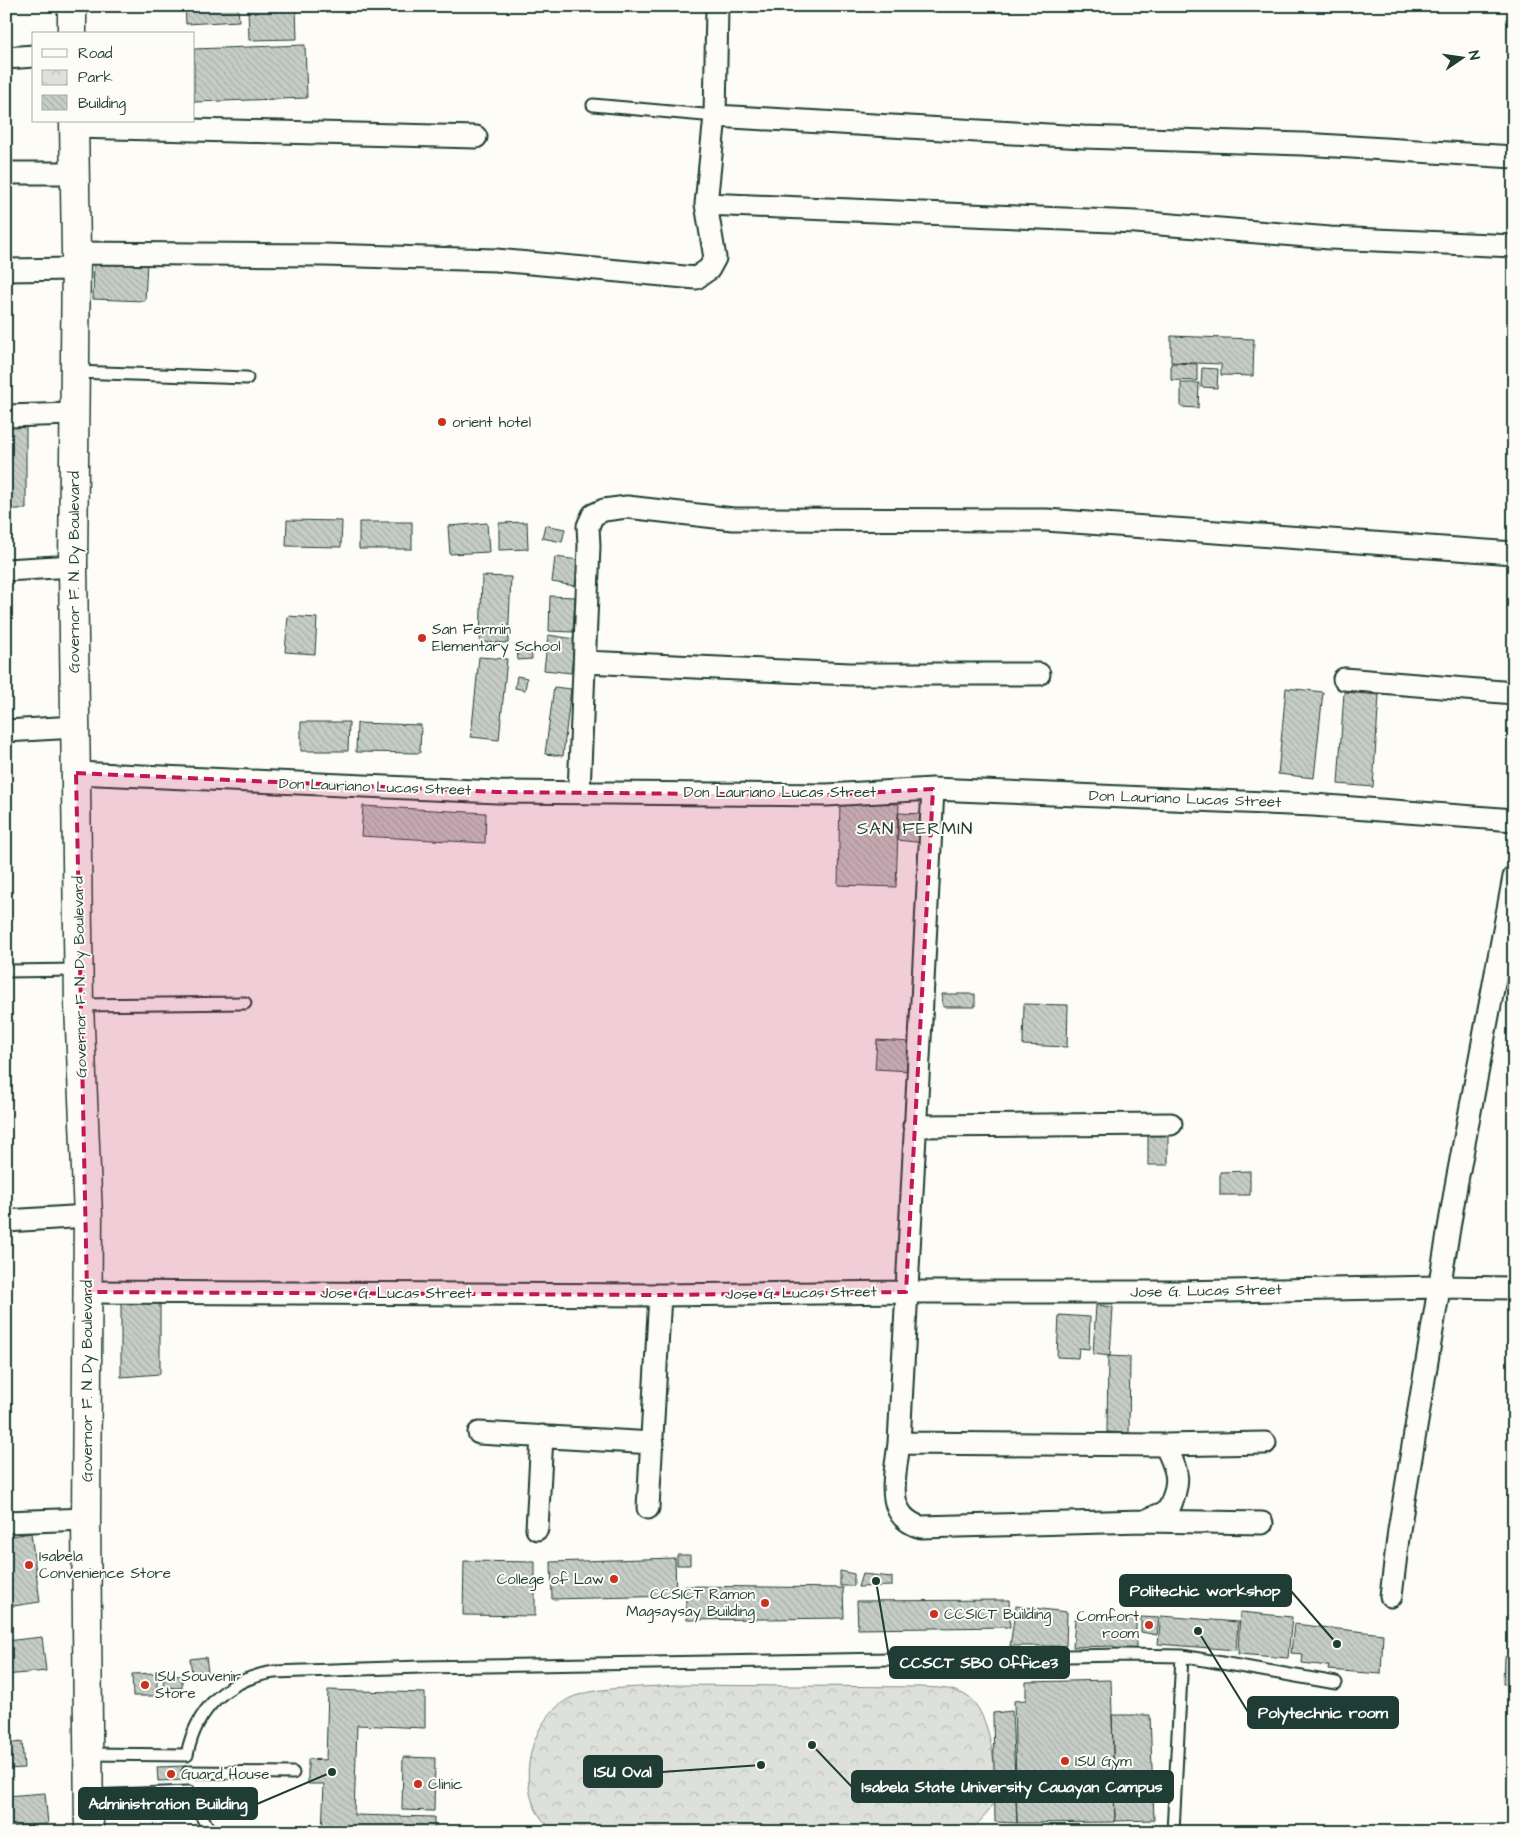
<svg xmlns="http://www.w3.org/2000/svg" width="1520" height="1838" font-family="'Architects Daughter',sans-serif">
	<style>
		.park { fill: url(#park-crowns); stroke: #7e8e88 }
		.building { fill: url(#building-back-hatch); stroke: #1f3d34 }
		.lines { fill: none; stroke-linecap: round; stroke-linejoin: round }
		.lane-casing { stroke: #1f3d34; stroke-width: 15 }
		.street-casing { stroke: #1f3d34; stroke-width: 25 }
		.highway-casing { stroke: #1f3d34; stroke-width: 31 }
		.lane { stroke: #fdfcf7; stroke-width: 11 }
		.street { stroke: #fdfcf7; stroke-width: 21 }
		.highway { stroke: #fdfcf7; stroke-width: 28 }
		.marked { fill: #c2185b; fill-opacity: 0.2; stroke: #c2185b; stroke-width: 4; stroke-dasharray: 10 6; stroke-linejoin: round }
		.poi-dot { fill: #c8321e; stroke: #fdfcf7; stroke-width: 2 }
		.labels { text-anchor: middle; dominant-baseline: central; stroke-width: 4; stroke-linejoin: round; paint-order: stroke }
		.poi-label { font-size: 15px; fill: #1f3d34; stroke: #fdfcf7; text-anchor: start }
		.street-label { font-size: 15px; fill: #1f3d34; stroke: #fdfcf7 }
		.quarter-label { font-size: 18px; letter-spacing: 1px; fill: #1f3d34; stroke: #fdfcf7 }
		.leader { fill: none; stroke: #1f3d34; stroke-width: 2 }
		.callout-dot { fill: #1f3d34; stroke: #fdfcf7; stroke-width: 2 }
		.callout { fill: #1f3d34; stroke: #1f3d34; stroke-width: 2 }
		.callout-label { font-size: 16px; text-anchor: middle; font-weight: bold; fill: #fff }
	</style>
	<defs>
		<pattern id="park-crowns" width="20" height="18" patternUnits="userSpaceOnUse" patternTransform="scale(1.25)"><rect width="20" height="18" fill="#dde0db"/><path d="M2 6a3 3 0 1 1 6 0M12 15a3 3 0 1 1 6 0" fill="none" stroke="#bdc1bd"/></pattern>
		<pattern id="building-back-hatch" width="6" height="6" patternUnits="userSpaceOnUse" patternTransform="scale(1.25)"><rect width="6" height="6" fill="#c6cdc7"/><path d="M-1 5l2 2M0 0l6 6M5-1l2 2" fill="none" stroke="#aab1ac"/></pattern>
	</defs>
	<rect width="100%" height="100%" fill="#fdfcf7"/>
	<filter id="ink" filterUnits="userSpaceOnUse"><feTurbulence type="fractalNoise" baseFrequency=".02" numOctaves="2"/><feDisplacementMap in="SourceGraphic" scale="10" xChannelSelector="R" yChannelSelector="G"/><feConvolveMatrix kernelMatrix="1 2 1 2 8 2 1 2 1" color-interpolation-filters="sRGB"/></filter>
	<g filter="url(#ink)">
		<!-- park -->
		<path class="park" d="M674 1685 920 1687C935 1688 951 1687 965 1695 991 1708 1000 1780 992 1805 989 1814 976 1824 970 1832H554C550 1827 545 1823 541 1818 514 1782 532 1712 575 1696 605 1686 642 1688 674 1685Z"/>
		<!-- building -->
		<path class="building" d="M6 6 9 48H6Z
			M185 6H238L239 21 186 24Z
			M248 6H296L297 39 249 40Z
			M305 45 307 98 194 102V49Z
			M94 261 147 262 145 301 93 299Z
			M1171 336 1254 339 1253 376 1221 375V364L1171 362Z
			M1171 363 1197 364V381L1171 380Z
			M1202 368 1218 369 1217 388 1201 387Z
			M1181 383H1199L1198 408 1181 407Z
			M6 421 26 422V509H6Z
			M287 520 342 521 341 547 286 546Z
			M359 522H412V549H359Z
			M527 522 528 549 499 550V523Z
			M487 523 489 552 450 554 448 526Z
			M545 525 565 529 562 542 542 538Z
			M555 557 579 560 575 586 552 582Z
			M482 576 511 577 508 643 480 642Z
			M550 596 575 597 573 632 549 631Z
			M288 616 317 618 315 654 285 652Z
			M548 635 575 639 571 673 544 670Z
			M531 646 532 659 518 660 517 647Z
			M479 657 507 659 499 740 471 737Z
			M517 676 527 678 525 690 515 688Z
			M554 687 571 689 563 756 545 754Z
			M1286 688 1323 692 1314 778 1278 774Z
			M1344 692 1379 695 1373 787 1338 784Z
			M301 722H349L348 751H301Z
			M357 723 421 725 420 753 356 752Z
			M840 802 899 804 896 887 838 885Z
			M363 806 486 813 485 843 361 836Z
			M898 813 927 814 925 843 897 840Z
			M942 994H975V1007H943Z
			M1024 1004 1068 1005 1067 1047 1023 1045Z
			M877 1040 911 1042 910 1071 875 1069Z
			M1148 1133 1168 1134V1165H1148Z
			M1250 1171V1195H1220V1172Z
			M121 1303H160V1374L121 1377Z
			M1096 1305 1113 1307 1110 1356 1093 1354Z
			M1059 1315 1090 1317 1089 1349 1079 1348 1078 1358 1057 1357Z
			M1108 1356 1130 1357 1129 1433 1107 1432Z
			M31 1533 40 1602 6 1607V1537Z
			M677 1555H690V1565H677Z
			M675 1558 676 1596 552 1599 551 1562Z
			M464 1561 535 1562V1616L463 1615Z
			M840 1571 854 1574V1586H840Z
			M862 1574 892 1577V1586L858 1587Z
			M685 1586 843 1588 844 1618 687 1620Z
			M1009 1600 1010 1627 858 1629 857 1601Z
			M1016 1606 1067 1612 1066 1646H1010Z
			M1240 1612 1292 1617 1288 1658 1238 1654Z
			M1161 1616 1238 1622 1236 1650 1158 1644Z
			M1136 1617V1650L1115 1653 1114 1646 1073 1647 1075 1619Z
			M1141 1617 1159 1618 1157 1635 1141 1632Z
			M1294 1624 1383 1634 1381 1674 1328 1670 1329 1666 1302 1663 1303 1654 1291 1653Z
			M42 1637 46 1671 6 1675V1641Z
			M206 1657 208 1672 192 1673 190 1659Z
			M1504 1657H1514V1684H1503Z
			M157 1673V1696H133L132 1674Z
			M164 1675 182 1676V1688L163 1687Z
			M1111 1680 1115 1822 1017 1823 1014 1701 1026 1700V1682Z
			M328 1690 425 1693V1728L357 1725 354 1815 434 1817V1832H322L324 1784H308V1759L326 1760Z
			M1012 1711 1017 1823 995 1822 993 1713Z
			M1112 1715H1150L1154 1820 1115 1821Z
			M22 1742 24 1768 6 1769V1744Z
			M403 1757 435 1758 434 1811 402 1810Z
			M184 1766 185 1780 158 1781 157 1767Z
			M45 1793 48 1824 6 1827V1796Z"/>
		<g class="lines">
			<!-- lane casing -->
			<g class="lane-casing">
				<path id="lane" d="M593 105 715 116
					M75 372 247 378
					M6 971 79 970
					M79 1005 245 1003
					M88 1754 187 1755C196 1708 228 1679 274 1672L421 1667 1124 1655 1182 1656 1336 1683
					M188 1772 293 1773
					M89 1796 189 1792 210 1832
					M1173 1832 1182 1656"/>
			</g>
			<!-- street casing -->
			<g class="street-casing">
				<path id="street" d="M6 58 34 56
					M715 116 717 6
					M74 127 476 137
					M6 173H76
					M706 204 1136 222 1330 238 1514 246
					M76 253 324 255 496 260 696 278 709 269 715 258 706 204 715 116 1083 137 1303 144 1514 157
					M6 270 75 269
					M6 416 74 414
					M6 570 73 566
					M585 662 850 674H1039
					M1344 679 1514 693
					M6 731 75 727
					M76 773 497 792 827 795 933 789 1313 805 1514 820
					M933 789 899 1443C896 1473 882 1516 921 1527L1144 1521 1262 1523
					M579 792 589 546 588 526 593 515 604 510 627 507 733 519 1046 520 1514 553
					M914 1126 1171 1124
					M6 1221 88 1216
					M87 1292 660 1295 906 1292H1179L1439 1287 1514 1288
					M479 1433 653 1443
					M899 1443 1165 1445 1265 1443
					M648 1508 660 1295
					M1147 1520 1168 1511C1181 1482 1179 1473 1165 1445
					M6 1522 86 1519
					M537 1529 542 1436
					M1391 1596 1399 1530 1456 1186 1514 877"/>
			</g>
			<!-- highway casing -->
			<g class="highway-casing">
				<path id="highway" d="M72 6V34
					M74 121 76 253 73 566 79 1005 88 1216 86 1519 89 1832"/>
			</g>
			<!-- lane -->
			<use href="#lane" class="lane"/>
			<!-- street -->
			<use href="#street" class="street"/>
			<!-- highway -->
			<use href="#highway" class="highway"/>
		</g>
	</g>
	<!-- marked area -->
	<path class="marked" d="M76 773 497 792 827 795 933 789 906 1292 660 1295 87 1292Z"/>
	<!-- markers -->
	<g class="poi-dot">
		<circle cx="442" cy="422" r="5"/>
		<circle cx="422" cy="638" r="5"/>
		<circle cx="29" cy="1565" r="5"/>
		<circle cx="614" cy="1579" r="5"/>
		<circle cx="765" cy="1603" r="5"/>
		<circle cx="934" cy="1614" r="5"/>
		<circle cx="1149" cy="1625" r="5"/>
		<circle cx="145" cy="1685" r="5"/>
		<circle cx="1065" cy="1761" r="5"/>
		<circle cx="171" cy="1774" r="5"/>
		<circle cx="418" cy="1784" r="5"/>
	</g>
	<g class="labels">
		<!-- poi labels -->
		<g class="poi-label">
			<text x="452" y="422">orient hotel</text>
			<text x="432" y="629">San Fermin<tspan x="432" dy="17">Elementary School</tspan></text>
			<text x="39" y="1556">Isabela<tspan x="39" dy="17">Convenience Store</tspan></text>
			<text x="604" y="1579" text-anchor="end">College of Law</text>
			<text x="755" y="1594" text-anchor="end">CCSICT Ramon<tspan x="755" dy="17">Magsaysay Building</tspan></text>
			<text x="944" y="1614">CCSICT Building</text>
			<text x="1139" y="1616" text-anchor="end">Comfort<tspan x="1139" dy="17">room</tspan></text>
			<text x="155" y="1676">ISU Souvenir<tspan x="155" dy="17">Store</tspan></text>
			<text x="1075" y="1761">ISU Gym</text>
			<text x="181" y="1774">Guard House</text>
			<text x="428" y="1784">Clinic</text>
		</g>
		<!-- street labels -->
		<g class="street-label">
			<text transform="translate(74 572) rotate(-90)">Governor F. N. Dy Boulevard</text>
			<text transform="translate(375 787) rotate(2)">Don Lauriano Lucas Street</text>
			<text x="780" y="792">Don Lauriano Lucas Street</text>
			<text transform="translate(1185 799) rotate(2)">Don Lauriano Lucas Street</text>
			<text transform="translate(80 977) rotate(-91)">Governor F. N. Dy Boulevard</text>
			<text transform="translate(1206 1291) rotate(-1)">Jose G. Lucas Street</text>
			<text x="396" y="1293">Jose G. Lucas Street</text>
			<text transform="translate(801 1293) rotate(-1)">Jose G. Lucas Street</text>
			<text transform="translate(87 1381) rotate(-90)">Governor F. N. Dy Boulevard</text>
		</g>
		<!-- quarter labels -->
		<g class="quarter-label">
			<text x="915" y="828">SAN FERMIN</text>
		</g>
	</g>
	<!-- callouts -->
	<path class="leader" d="M1337 1644L1291 1591M876 1581L890 1663M1198 1631L1248 1712M761 1765L662 1772M812 1745L852 1787M332 1772L257 1804"/>
	<g class="callout-dot">
		<circle cx="1337" cy="1644" r="5"/>
		<circle cx="876" cy="1581" r="5"/>
		<circle cx="1198" cy="1631" r="5"/>
		<circle cx="761" cy="1765" r="5"/>
		<circle cx="812" cy="1745" r="5"/>
		<circle cx="332" cy="1772" r="5"/>
	</g>
	<g class="callout">
		<rect x="1120" y="1575" width="171" height="31" rx="5"/>
		<rect x="890" y="1647" width="179" height="31" rx="5"/>
		<rect x="1248" y="1697" width="150" height="31" rx="5"/>
		<rect x="584" y="1756" width="78" height="31" rx="5"/>
		<rect x="852" y="1771" width="321" height="31" rx="5"/>
		<rect x="79" y="1788" width="178" height="31" rx="5"/>
	</g>
	<g class="callout-label">
		<text x="1205" y="1596">Politechic workshop</text>
		<text x="979" y="1668">CCSCT SBO Office3</text>
		<text x="1323" y="1718">Polytechnic room</text>
		<text x="623" y="1777">ISU Oval</text>
		<text x="1012" y="1792">Isabela State University Cauayan Campus</text>
		<text x="168" y="1809">Administration Building</text>
	</g>
	<!-- margin -->
	<rect width="1520" height="1838" fill="none" stroke="#fdfcf7" stroke-width="25"/>
	<rect x="12" y="12" width="1495" height="1813" fill="none" stroke="#1f3d34" stroke-width="2" filter="url(#ink)"/>
	<!-- legend -->
	<rect x="32" y="32" width="162" height="90" fill="#fdfcf7" stroke="#a4b0a9"/>
	<rect x="42" y="49" width="25" height="8" fill="#fdfcf7" stroke="#a4b0a9"/>
	<text x="78" y="58" font-size="15" fill="#1f3d34">Road</text>
	<rect x="42" y="70" width="25" height="15" fill="url(#park-crowns)" stroke="#a4b0a9"/>
	<text x="78" y="82" font-size="15" fill="#1f3d34">Park</text>
	<rect x="42" y="95" width="25" height="15" fill="url(#building-back-hatch)" stroke="#a4b0a9"/>
	<text x="78" y="108" font-size="15" fill="#1f3d34">Building</text>
	<!-- north arrow -->
	<g transform="translate(1462 58) rotate(77)" stroke="#fdfcf7" stroke-width="4" paint-order="stroke">
	<path d="M0-4L9 19L0 12L-9 19Z" fill="#1f3d34"/>
	<text y="-8" font-size="14" font-weight="bold" text-anchor="middle" fill="#1f3d34">N</text>
	</g>
</svg>
